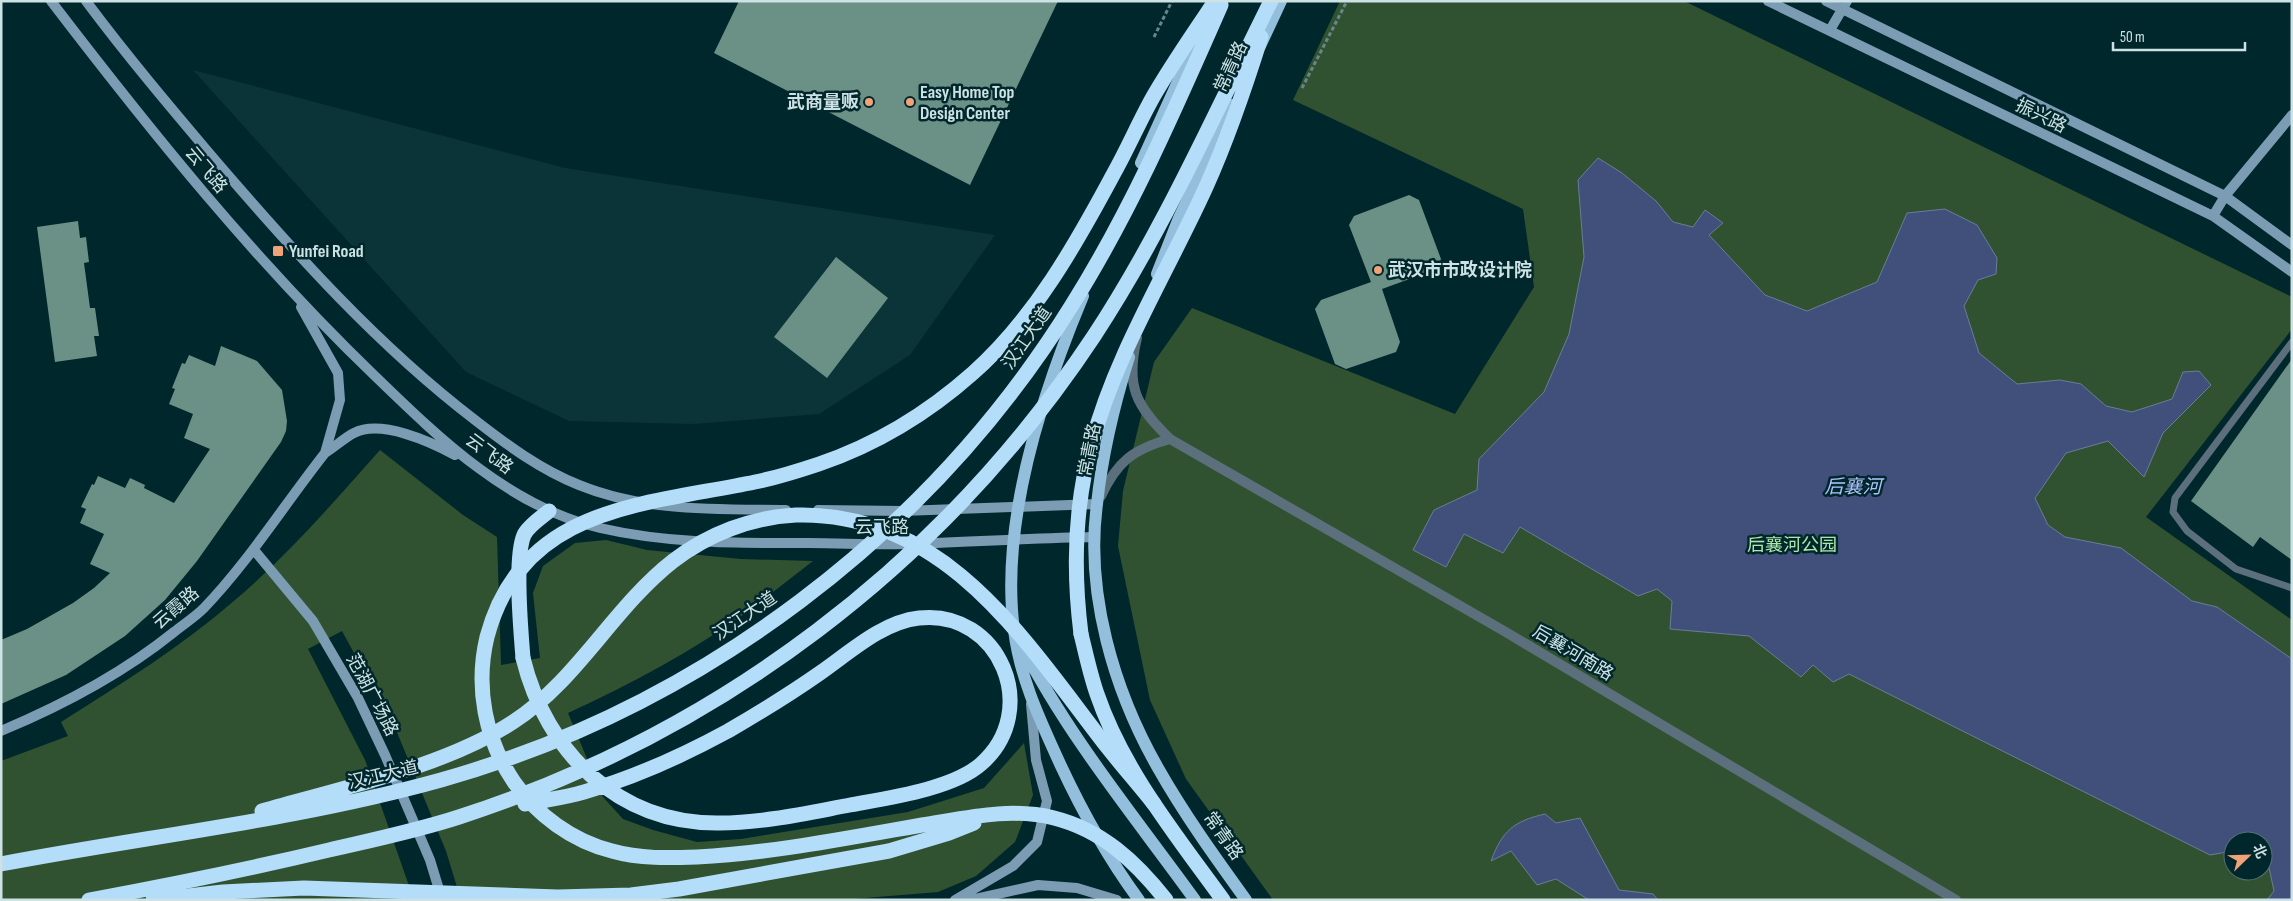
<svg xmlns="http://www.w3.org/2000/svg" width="2293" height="901" font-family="'Sofia Sans Condensed','Noto Sans SC',sans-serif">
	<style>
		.built { fill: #0b3438 }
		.green { fill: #315230; fill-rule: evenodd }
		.water { fill: #41507a; stroke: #6b7c9a }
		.building { fill: #6b9186 }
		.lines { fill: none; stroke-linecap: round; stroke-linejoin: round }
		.path { stroke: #69878a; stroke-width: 3; stroke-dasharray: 4 2.5; stroke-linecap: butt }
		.lane { stroke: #5b6f7d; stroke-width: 7 }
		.street { stroke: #5b6f7d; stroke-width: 10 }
		.secondary { stroke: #7b9cb3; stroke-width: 10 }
		.primary { stroke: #93bfdc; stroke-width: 12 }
		.highway { stroke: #b3ddf9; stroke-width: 15 }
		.highway-bridge { stroke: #b3ddf9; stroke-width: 15 }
		.poi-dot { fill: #f0a279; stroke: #00272c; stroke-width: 2 }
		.labels { text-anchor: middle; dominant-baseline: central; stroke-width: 5; stroke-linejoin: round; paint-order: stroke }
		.street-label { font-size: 18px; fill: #cde2e4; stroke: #00272c }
		.poi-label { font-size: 18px; font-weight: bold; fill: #cde2e4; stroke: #00272c; text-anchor: start }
		.park-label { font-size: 18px; fill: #ade8aa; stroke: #00272c }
		.water-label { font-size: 19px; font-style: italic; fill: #afc3fb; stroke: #00272c }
	</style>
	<rect width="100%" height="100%" fill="#00272c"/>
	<!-- built -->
	<path class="built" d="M193 70 565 168 995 235 910 355 819 414 694 424 569 421 466 372Z"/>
	<!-- green -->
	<path class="green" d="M1340 1H1684L2292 297V329L2146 517 2292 620V900H1273L1186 779 1150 700 1118 546 1123 491 1154 362 1192 308 1455 414 1534 287 1523 209 1293 100ZM2233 841H2263V871H2233Z
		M380 450 463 515 497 537 501 665 540 658 533 593 543 566 575 543 606 540 647 550 741 559 813 561C792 577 771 594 750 610 693 651 631 684 568 713L603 797 623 819 653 830 697 842 741 839 908 812 984 788 1024 743 1033 795 1015 842 976 876 938 892 841 900H461L446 851 396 730 342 631 308 649 365 760 414 900H1V761L68 736 61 722C121 684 181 647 235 600 288 555 334 502 380 450Z"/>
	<!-- water -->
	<path class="water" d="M1598 158 1622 173 1656 201 1673 222 1693 227 1705 210 1723 223 1709 235 1765 295 1807 311 1877 282 1907 213 1945 209 1977 225 1997 258 1996 274 1978 280 1964 306 1979 353 2017 384 2060 380 2081 384 2106 406 2132 412 2172 399 2183 372 2199 371 2211 385 2163 433 2144 477 2108 441 2066 453 2035 498 2048 525 2065 537 2121 548 2192 601 2217 607 2292 659V900H2267L2274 891 2268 863 2263 860V841H2233V851L2210 855 1849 674 1833 682 1813 665 1801 677 1749 636 1670 629 1672 601 1657 589 1638 596 1520 527 1503 553 1464 534 1446 567 1413 550 1434 510 1477 490 1479 459 1544 392 1569 334 1584 257 1578 180Z
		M1545 814 1556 823 1580 818 1619 890 1653 894 1658 900H1589L1556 879 1537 885 1511 851 1491 861C1502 831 1514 821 1545 814Z"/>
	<!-- building -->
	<path class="building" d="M739 1H1058L970 185 714 53Z
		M1409 195 1419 200 1441 259 1437 269 1382 289 1400 342 1396 352 1346 369 1335 364 1315 309 1321 300 1371 282 1349 225 1354 216Z
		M78 221 80 238 86 237 89 262 84 263 90 308H95L99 336H94L97 356 55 362 37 227Z
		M836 257 888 298 827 378 774 337Z
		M221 346 257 361 282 390 287 421 286 431 281 442 197 561 165 600 125 636 66 675 1 704V640L27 629 73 603 94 588 110 573 90 564 104 534 80 523 86 509 81 507 92 484 94 485 98 476 125 488 130 478 145 485 144 488 174 503 210 449 184 438 193 414 169 404 175 389 172 388 182 363 185 364 189 355 215 366Z
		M2292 359V560L2260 537 2253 547 2191 501Z"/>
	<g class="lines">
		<!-- path -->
		<path class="path" d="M1154 37 1172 1
			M1302 88 1347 1"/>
		<!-- lane -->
		<path class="lane" d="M2292 342 2175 498 2173 512 2187 531 2236 569 2292 588"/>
		<!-- street -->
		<path class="street" d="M1137 338C1125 386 1136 406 1170 439L1504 631 1956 900
			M1101 496C1117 462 1133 449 1170 439"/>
		<!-- secondary -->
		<path class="secondary" d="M51 1C152 133 256 262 376 377 440 439 510 507 600 528 669 544 738 543 809 543 841 543 873 545 904 544 968 542 1032 538 1095 537
			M86 1C127 56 171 108 215 160 295 253 377 345 475 420 507 445 541 470 579 485 645 512 716 509 786 510
			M1768 1 2213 216 2292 272
			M1826 1 2225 196 2292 245
			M1830 30 1847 1
			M2213 216 2225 196 2292 115
			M301 307 338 373 340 400 325 453C335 447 344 438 354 433 381 419 431 442 455 455
			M818 510 903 511 1096 504
			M254 550 313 621 358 698 385 755 430 860 441 896
			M1 731C63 705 122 674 174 632 184 624 195 617 204 608 249 561 284 505 325 453
			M955 900 1013 866 1037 842 1047 801 1036 760 1031 704
			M971 900 1038 885 1077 888 1117 900"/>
		<!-- primary -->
		<path class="primary" d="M1260 46 1281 1
			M1141 163 1201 31
			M1157 274 1179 218 1232 105
			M1083 296C1042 394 1000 524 1014 630 1020 679 1041 722 1061 766 1083 813 1108 858 1139 900
			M1129 357C1115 402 1102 457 1097 504 1085 593 1114 691 1158 768 1184 814 1215 857 1246 900
			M1021 644C1068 736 1135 817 1195 900"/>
		<!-- highway -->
		<path class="highway" d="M1081 634C1086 654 1090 674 1097 694 1123 770 1176 835 1223 900
			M523 658C521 632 514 558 524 535 528 526 542 517 549 511"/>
		<!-- highway-bridge -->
		<path class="highway-bridge" d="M1081 634C1073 570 1074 506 1092 443 1116 353 1168 271 1206 187 1228 138 1245 88 1261 37
			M523 658C546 752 618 824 719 823 763 823 807 813 850 805 888 798 953 789 981 764 1042 711 1000 609 919 618 882 622 849 653 820 673 790 694 759 713 728 731 682 756 633 778 584 792 564 798 544 800 525 804
			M262 811C341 788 444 767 513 722 577 681 613 608 673 561 708 534 752 517 796 515 947 511 1027 644 1108 748 1123 767 1139 785 1154 804
			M1 864C148 836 297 820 441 780 700 707 930 534 1072 305 1131 211 1176 107 1221 5
			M89 900C170 885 249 869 329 850 372 840 416 831 459 817 719 733 943 564 1094 336 1163 231 1215 113 1271 1
			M153 900 223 892 304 888 558 897 631 895 679 889 889 851 949 833 974 823
			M1166 900C1136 862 1102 830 1054 818 1010 807 966 818 922 825 847 838 773 853 697 857 669 858 640 859 612 851 572 841 537 815 514 782 485 739 475 687 487 637 522 505 646 505 755 482 776 478 798 471 819 464 875 445 928 413 973 373 1034 319 1076 244 1114 173 1128 148 1139 122 1153 97 1172 64 1194 33 1215 1"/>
	</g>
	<!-- markers -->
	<g class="poi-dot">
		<circle cx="869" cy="102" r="5"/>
		<circle cx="910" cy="102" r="5"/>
		<rect x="272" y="245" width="12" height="12" rx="2.5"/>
		<circle cx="1378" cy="270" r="5"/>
	</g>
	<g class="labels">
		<!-- street labels -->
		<g class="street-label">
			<text transform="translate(1231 67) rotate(-65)">常青路</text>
			<text transform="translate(2041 116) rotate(26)">振兴路</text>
			<text transform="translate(206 170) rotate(50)">云飞路</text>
			<text transform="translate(1027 338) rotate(-55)">汉江大道</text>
			<text transform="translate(1090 450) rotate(-79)">常青路</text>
			<text transform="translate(489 454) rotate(37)">云飞路</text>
			<text x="882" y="527">云飞路</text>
			<text transform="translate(176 608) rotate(-41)">云霞路</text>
			<text transform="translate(745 616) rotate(-34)">汉江大道</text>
			<text transform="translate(1573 653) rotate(31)">后襄河南路</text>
			<text transform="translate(372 695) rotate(62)">范湖广场路</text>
			<text transform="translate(383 775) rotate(-13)">汉江大道</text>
			<text transform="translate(1223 836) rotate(55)">常青路</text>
		</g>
		<!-- poi labels -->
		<g class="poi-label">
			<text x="920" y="92">Easy Home Top<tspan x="920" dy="21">Design Center</tspan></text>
			<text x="859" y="102" text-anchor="end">武商量贩</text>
			<text x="289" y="251">Yunfei Road</text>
			<text x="1388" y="270">武汉市市政设计院</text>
		</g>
		<!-- park labels -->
		<g class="park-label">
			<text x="1792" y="545">后襄河公园</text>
		</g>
		<!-- water labels -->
		<g class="water-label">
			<text x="1853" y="487">后襄河</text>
		</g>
	</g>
	<!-- border -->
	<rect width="2293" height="901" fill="none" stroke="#cde2e4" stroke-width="5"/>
	<!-- north arrow -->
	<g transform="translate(2248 856) rotate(67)"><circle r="24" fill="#00272c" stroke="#527276"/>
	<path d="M0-4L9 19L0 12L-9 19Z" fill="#f0a279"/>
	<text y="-8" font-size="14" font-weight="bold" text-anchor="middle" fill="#cde2e4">北</text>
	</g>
	<!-- scale -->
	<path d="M2113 42v8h132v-8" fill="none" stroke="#cde2e4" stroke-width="2.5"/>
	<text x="2120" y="42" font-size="15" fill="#cde2e4" stroke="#00272c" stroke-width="4" paint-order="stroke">50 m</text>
</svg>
